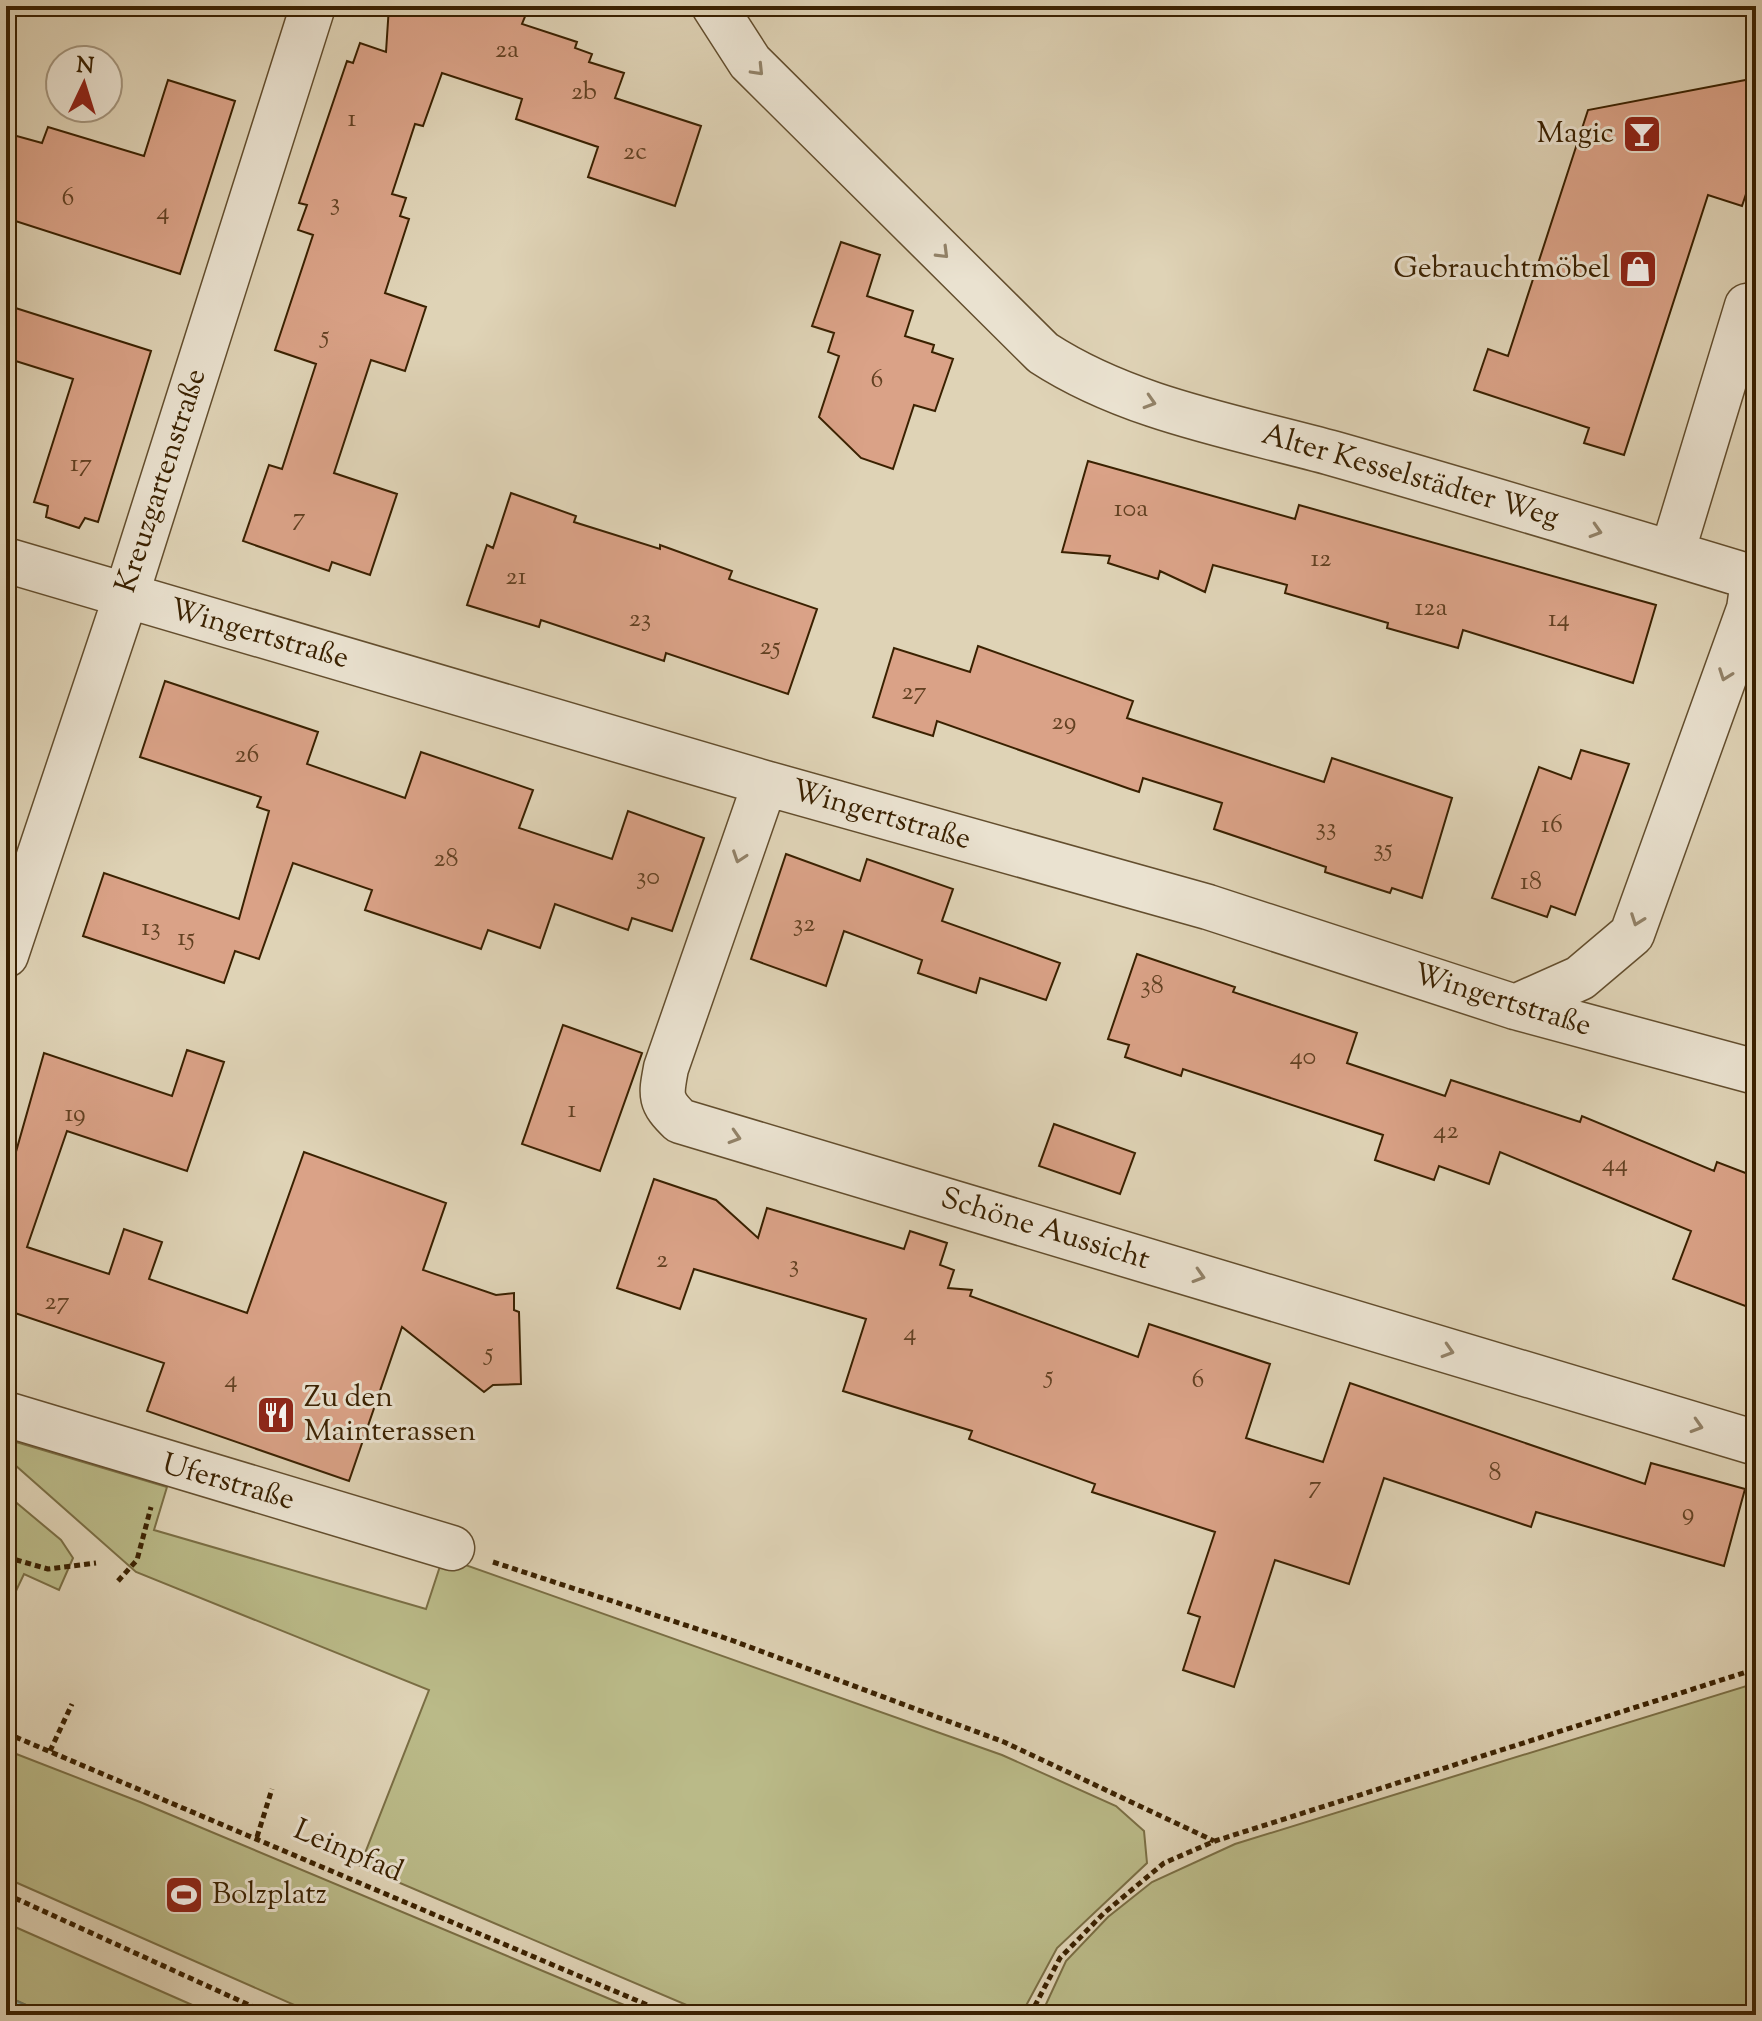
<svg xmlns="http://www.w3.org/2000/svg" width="1762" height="2021" font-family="'Sorts Mill Goudy',serif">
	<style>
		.green { fill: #baba88; stroke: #7a6e44; stroke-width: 2 }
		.water { fill: #93b8ae; stroke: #6f7c69; stroke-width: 2 }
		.building { fill: #daa287; stroke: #3a2101; stroke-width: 2 }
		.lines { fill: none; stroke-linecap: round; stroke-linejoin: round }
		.minor-casing { stroke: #634e2e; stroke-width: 47 }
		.path { stroke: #3a2101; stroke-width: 5; stroke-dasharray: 6 4; stroke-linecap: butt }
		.minor { stroke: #eae2d0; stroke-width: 44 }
		.oneway { stroke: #928268 }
		.labels { text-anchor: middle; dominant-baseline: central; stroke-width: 6; stroke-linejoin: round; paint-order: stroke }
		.number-label { font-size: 26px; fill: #624122 }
		.poi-label { font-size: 30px; fill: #3a2101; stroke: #eae2d0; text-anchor: end }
		.street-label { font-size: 30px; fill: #3a2101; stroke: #eae2d0 }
	</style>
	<rect width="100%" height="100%" fill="#dfd3b6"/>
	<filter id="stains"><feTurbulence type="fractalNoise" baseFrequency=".0025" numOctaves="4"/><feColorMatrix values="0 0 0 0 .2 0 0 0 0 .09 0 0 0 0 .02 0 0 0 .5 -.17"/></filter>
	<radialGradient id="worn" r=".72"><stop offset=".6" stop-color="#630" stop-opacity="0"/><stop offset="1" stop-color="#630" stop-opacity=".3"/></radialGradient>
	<!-- green -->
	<path class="green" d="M6 1439 167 1487 154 1530 426 1609 443 1557 1002 1755 1116 1806 1144 1831 1147 1863 1057 1948 1021 2015H710L360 1866 429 1690 136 1572 6 1457Z
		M6 1494 61 1540 73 1558 59 1590 24 1574 6 1612Z
		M1756 1683V2015H1041L1066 1961 1108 1917 1152 1882 1235 1844Z
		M6 1750 140 1802 648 2015H317L6 1878Z
		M6 1923 215 2015H48L6 1996Z"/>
	<!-- water -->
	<path class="water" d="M6 1996 48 2015H6Z"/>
	<!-- building -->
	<path class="building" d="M389 6H502L526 14 522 24 577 42 575 48 592 54 589 62 624 73 615 98 701 126 675 206 588 177 598 147 516 119 522 99 442 73 423 126 415 124 392 194 406 198 400 216 409 219 385 293 426 307 405 371 371 360 334 473 397 494 370 575 332 562 329 571 243 541 269 465 282 469 316 364 275 350 313 235 298 230 307 205 299 203 347 61 353 63 360 43 386 52Z
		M1756 78V164L1742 206 1708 195 1624 455 1584 443 1589 428 1474 390 1488 349 1508 356 1588 110Z
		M168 80 235 101 180 274 6 218V133L42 143 48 127 144 156Z
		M841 242 880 255 867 296 913 311 905 336 934 345 932 352 953 359 935 411 914 405 893 469 861 458 819 417 839 356 828 352 834 333 812 326Z
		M6 305 151 351 98 522 85 518 79 528 46 517 48 506 34 502 73 379 6 358Z
		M1088 461 1295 519 1299 505 1656 605 1633 683 1463 630 1458 648 1387 628 1388 623 1285 593 1287 585 1213 565 1205 592 1160 571 1158 579 1108 563 1110 556 1062 552Z
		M511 493 576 516 574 522 660 549V545L732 571 729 579 817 609 788 694 666 653 664 661 541 620 539 627 467 605 487 545 493 548Z
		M978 646 1133 701 1127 718 1324 782 1332 758 1452 798 1422 898 1392 888 1390 893 1325 872 1326 867 1214 829 1222 803 1143 778 1139 792 1130 789 937 721 933 736 873 717 894 648 970 672Z
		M165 681 318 732 307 764 405 798 421 752 533 790 519 828 612 859 628 811 704 838 672 931 632 918 628 930 555 904 540 948 488 930 481 949 365 910 372 890 293 863 259 959 235 951 224 983 83 936 104 873 239 919 269 811 257 807 261 797 140 757Z
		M1581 750 1629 764 1575 915 1551 906 1547 917 1492 898 1539 767 1571 779Z
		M786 854 860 881 867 859 953 889 942 921 1060 963 1046 1000 980 978 976 993 918 973 922 960 844 931 826 986 751 959Z
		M1137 954 1235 987 1233 992 1357 1033 1347 1063 1445 1096 1451 1080 1580 1122 1582 1116 1714 1171 1717 1162 1756 1177V1287L1748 1307 1673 1279 1691 1231 1500 1152 1489 1184 1439 1166 1434 1180 1375 1160 1383 1135 1183 1069 1181 1076 1125 1057 1129 1045 1108 1039Z
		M563 1025 642 1053 600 1171 522 1144Z
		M187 1050 224 1062 187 1171 67 1131 27 1247 109 1274 124 1229 162 1242 149 1279 247 1313 304 1152 446 1203 423 1270 496 1295 514 1293V1310L519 1312 521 1384 493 1385 484 1392 402 1327 349 1481 147 1411 164 1363 6 1310V1187L44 1053 172 1096Z
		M1054 1124 1135 1153 1120 1194 1039 1166Z
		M654 1179 716 1200 758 1238 767 1208 904 1249 910 1231 947 1243 940 1265 954 1270 948 1288 972 1290 970 1296 1138 1357 1149 1324 1270 1364 1246 1438 1323 1462 1350 1383 1645 1484 1651 1463 1745 1489 1724 1566 1536 1512 1531 1527 1384 1478 1349 1584 1275 1560 1234 1687 1183 1670 1200 1617 1188 1613 1215 1532 1092 1492 1095 1484 969 1439 972 1431 843 1391 866 1319 694 1269 680 1309 617 1288Z"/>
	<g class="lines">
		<!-- minor casing -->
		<g class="minor-casing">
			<path id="minor" d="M714 6 750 62 1043 353C1129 409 1237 427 1335 454 1472 493 1608 534 1744 575L1752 588 1749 609 1632 934 1580 978 1515 1007
				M1672 553 1747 306 1756 309
				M6 560 765 783 1208 907 1515 1007 1756 1072
				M765 783 666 1068C661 1095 659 1101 680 1121L1756 1443
				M6 955 126 596 313 6
				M6 1414 452 1548"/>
		</g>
		<!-- path -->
		<path class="path" d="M599 6 608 9 657 6
			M6 1557 48 1569 96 1563
			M493 1562 731 1640 1004 1742 1214 1841
			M118 1581 137 1560 151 1507
			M6 1733 671 2015
			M50 1751 72 1704
			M257 1837 272 1789
			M6 1894 271 2015
			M1030 2015 1060 1958 1104 1913 1164 1863 1215 1841 1756 1669"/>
		<!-- minor -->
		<use href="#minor" class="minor"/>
	</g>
	<!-- one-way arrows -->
	<defs><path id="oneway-chevron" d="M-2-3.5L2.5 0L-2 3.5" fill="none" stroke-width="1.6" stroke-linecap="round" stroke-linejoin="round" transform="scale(2)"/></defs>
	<g class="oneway">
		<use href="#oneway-chevron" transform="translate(758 70) rotate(46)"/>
		<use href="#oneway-chevron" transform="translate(943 253) rotate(45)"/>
		<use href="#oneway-chevron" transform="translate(1150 402) rotate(17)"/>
		<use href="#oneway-chevron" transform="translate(1596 531) rotate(17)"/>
		<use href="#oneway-chevron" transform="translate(1725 675) rotate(110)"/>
		<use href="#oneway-chevron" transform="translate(739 857) rotate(109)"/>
		<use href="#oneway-chevron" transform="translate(1637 920) rotate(110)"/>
		<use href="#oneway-chevron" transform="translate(735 1137) rotate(17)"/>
		<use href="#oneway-chevron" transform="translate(1199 1276) rotate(17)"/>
		<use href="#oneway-chevron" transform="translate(1448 1351) rotate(17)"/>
		<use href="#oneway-chevron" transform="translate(1697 1426) rotate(17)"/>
	</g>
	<!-- icons -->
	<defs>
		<g id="bar-square" transform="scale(2)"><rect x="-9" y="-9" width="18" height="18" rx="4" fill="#8f2418" stroke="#eae2d0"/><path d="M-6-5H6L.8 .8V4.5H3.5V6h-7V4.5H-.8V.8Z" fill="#fff"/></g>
		<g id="shop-square" transform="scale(2)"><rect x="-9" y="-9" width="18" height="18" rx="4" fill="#8f2418" stroke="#eae2d0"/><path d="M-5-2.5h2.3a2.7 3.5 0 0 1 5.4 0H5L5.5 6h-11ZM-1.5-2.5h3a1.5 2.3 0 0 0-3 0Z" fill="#fff"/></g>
		<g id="restaurant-square" transform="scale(2)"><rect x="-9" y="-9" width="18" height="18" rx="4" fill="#8f2418" stroke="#eae2d0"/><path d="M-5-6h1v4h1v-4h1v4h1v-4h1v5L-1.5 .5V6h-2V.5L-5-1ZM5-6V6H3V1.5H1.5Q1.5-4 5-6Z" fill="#fff"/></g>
		<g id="stadium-square" transform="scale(2)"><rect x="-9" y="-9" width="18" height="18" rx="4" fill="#8f2418" stroke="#eae2d0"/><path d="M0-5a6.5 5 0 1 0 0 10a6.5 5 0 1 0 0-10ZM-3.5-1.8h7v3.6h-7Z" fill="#fff"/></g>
	</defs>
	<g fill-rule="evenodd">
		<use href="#bar-square" x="1642" y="134"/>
		<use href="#shop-square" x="1638" y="269"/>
		<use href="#restaurant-square" x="276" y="1415"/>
		<use href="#stadium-square" x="184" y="1895"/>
	</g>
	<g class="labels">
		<!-- number labels -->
		<g class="number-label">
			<text x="507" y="50">2a</text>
			<text x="584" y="92">2b</text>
			<text x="352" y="119">1</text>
			<text x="635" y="152">2c</text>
			<text x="68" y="198">6</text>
			<text x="335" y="203">3</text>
			<text x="163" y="212">4</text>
			<text x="325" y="336">5</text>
			<text x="877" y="380">6</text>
			<text x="81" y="464">17</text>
			<text x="1131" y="509">10a</text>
			<text x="299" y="518">7</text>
			<text x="1321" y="559">12</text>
			<text x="516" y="577">21</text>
			<text x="1431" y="608">12a</text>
			<text x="640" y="619">23</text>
			<text x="1559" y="619">14</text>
			<text x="770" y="647">25</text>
			<text x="914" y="692">27</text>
			<text x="1064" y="722">29</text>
			<text x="247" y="755">26</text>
			<text x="1552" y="825">16</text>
			<text x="1326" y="828">33</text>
			<text x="1383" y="849">35</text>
			<text x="446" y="859">28</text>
			<text x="648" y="877">30</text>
			<text x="1531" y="882">18</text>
			<text x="804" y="924">32</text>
			<text x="151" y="928">13</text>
			<text x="186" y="938">15</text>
			<text x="1152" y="986">38</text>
			<text x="1303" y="1057">40</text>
			<text x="572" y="1110">1</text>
			<text x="75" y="1114">19</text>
			<text x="1446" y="1131">42</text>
			<text x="1615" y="1164">44</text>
			<text x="662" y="1260">2</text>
			<text x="794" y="1265">3</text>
			<text x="57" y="1302">27</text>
			<text x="910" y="1333">4</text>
			<text x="489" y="1353">5</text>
			<text x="1049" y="1376">5</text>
			<text x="231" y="1380">4</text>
			<text x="1198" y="1380">6</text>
			<text x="1495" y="1473">8</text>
			<text x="1315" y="1486">7</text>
			<text x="1688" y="1513">9</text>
		</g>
		<!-- poi labels -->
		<g class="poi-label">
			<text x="1614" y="134">Magic</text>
			<text x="1610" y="269">Gebrauchtmöbel</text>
			<text x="304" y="1398" text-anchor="start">Zu den<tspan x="304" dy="34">Mainterassen</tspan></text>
			<text x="212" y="1895" text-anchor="start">Bolzplatz</text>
		</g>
		<!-- street labels -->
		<g class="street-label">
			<text transform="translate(1410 477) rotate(16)">Alter Kesselstädter Weg</text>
			<text transform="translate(162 481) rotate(-72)">Kreuzgartenstraße</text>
			<text transform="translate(259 635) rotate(16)">Wingertstraße</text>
			<text transform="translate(881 816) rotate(16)">Wingertstraße</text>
			<text transform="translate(1502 1001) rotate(17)">Wingertstraße</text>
			<text transform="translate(1045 1230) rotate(17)">Schöne Aussicht</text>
			<text transform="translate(228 1483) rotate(16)">Uferstraße</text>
			<text transform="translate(348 1852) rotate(23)">Leinpfad</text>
		</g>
	</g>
	<!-- margin -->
	<rect width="1762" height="2021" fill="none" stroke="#dfd3b6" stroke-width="32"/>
	<rect x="8" y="8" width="1746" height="2005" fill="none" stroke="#3a2101" stroke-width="4"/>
	<rect x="16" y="16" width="1730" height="1989" fill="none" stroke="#3a2101" stroke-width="2"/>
	<!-- north arrow -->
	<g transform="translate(84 84) rotate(4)"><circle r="38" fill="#eae2d0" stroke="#a4957d" stroke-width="2"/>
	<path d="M0-6L14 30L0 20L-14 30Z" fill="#8f2418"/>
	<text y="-12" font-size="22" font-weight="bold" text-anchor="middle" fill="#3a2101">N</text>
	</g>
	<rect width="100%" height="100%" filter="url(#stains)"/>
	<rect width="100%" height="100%" fill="url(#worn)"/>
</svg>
